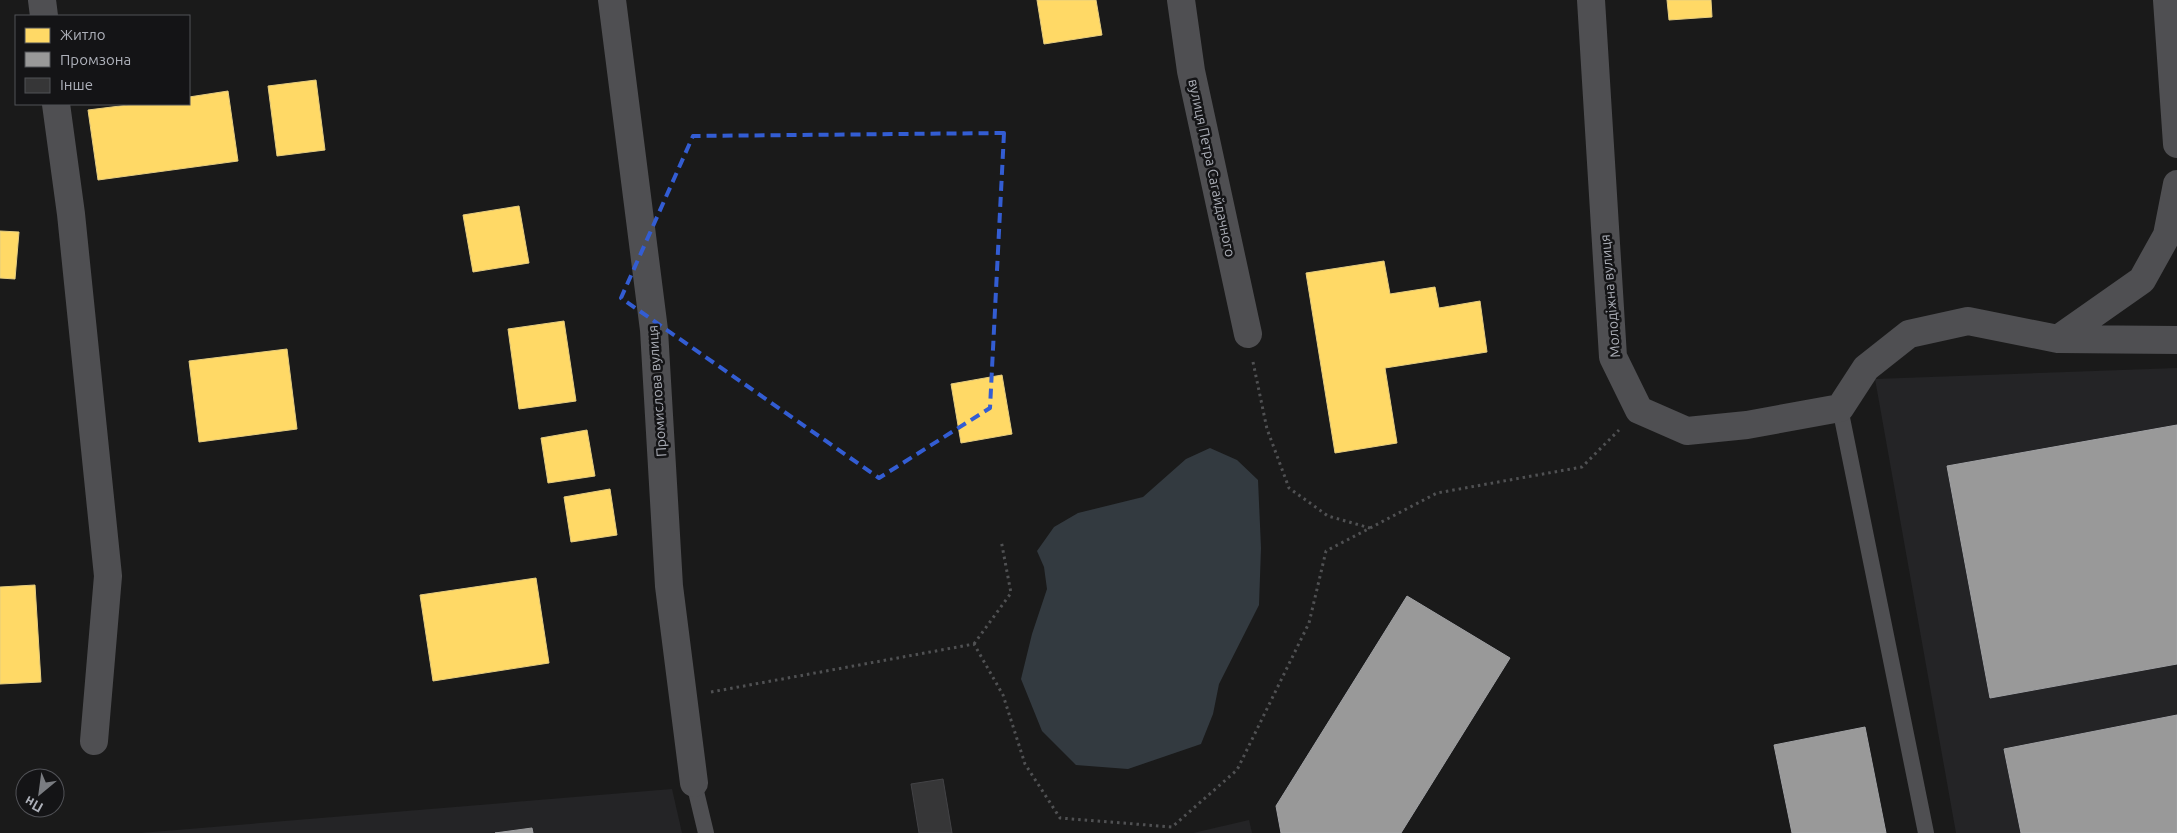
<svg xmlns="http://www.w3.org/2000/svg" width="2177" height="833" font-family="Ubuntu,sans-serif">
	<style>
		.built { fill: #242426 }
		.water { fill: #333a40 }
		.homes { fill: #ffd966; stroke: #e6cd7f }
		.industry { fill: #999; stroke: #9fa0a3 }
		.building { fill: #363637; stroke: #434346 }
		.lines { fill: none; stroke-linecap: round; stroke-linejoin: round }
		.path { stroke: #505153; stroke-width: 3; stroke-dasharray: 2.5 4; stroke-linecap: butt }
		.service { stroke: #4f4f52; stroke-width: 16 }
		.minor { stroke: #4f4f52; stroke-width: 28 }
		.marked { fill: none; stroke: #335dd3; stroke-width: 4; stroke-dasharray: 10 6; stroke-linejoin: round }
		.labels { text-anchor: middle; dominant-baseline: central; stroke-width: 5; stroke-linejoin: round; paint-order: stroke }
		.street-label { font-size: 14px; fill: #adb0b9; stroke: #141416 }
	</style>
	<rect width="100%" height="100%" fill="#1a1a1a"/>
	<!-- built -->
	<path class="built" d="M2177 368V833H1956L1875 379Z
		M672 789 682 833H140Z
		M1249 820 1252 833H1193Z"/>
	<!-- water -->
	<path class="water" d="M1210 448 1237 460 1258 480 1261 548 1259 605 1219 684 1213 714 1201 744 1128 769 1076 765 1042 731 1021 679 1032 634 1047 589 1044 567 1037 551 1054 527 1078 513 1143 497 1186 459Z"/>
	<!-- homes -->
	<path class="homes" d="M1037 0H1096L1102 35 1044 44Z
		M1667 0H1711L1712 17 1669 20Z
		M316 80 325 150 277 156 268 86Z
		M228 91 238 161 98 180 88 110 136 104H189V97Z
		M519 206 529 263 473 272 463 215Z
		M0 231 19 232 15 279 0 278Z
		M1384 261 1390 294 1435 287 1439 308 1480 301 1487 352 1385 368 1397 443 1335 453 1306 273Z
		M564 321 576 401 519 409 508 329Z
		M287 349 297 429 199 442 189 361Z
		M1002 375 1012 434 961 443 951 384Z
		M587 430 595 476 548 483 541 438Z
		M610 489 617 535 571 542 564 497Z
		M536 578 549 663 433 681 420 595Z
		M35 585 41 682 0 684V587Z"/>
	<!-- industry -->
	<path class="industry" d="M2177 425V664L1990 698 1947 466Z
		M1407 596 1510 658 1401 833H1281L1276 806Z
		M2177 715V833H2021L2004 749Z
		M1865 727 1886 833H1792L1774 745Z
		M532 828 533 833H495Z"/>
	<!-- building -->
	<path class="building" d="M943 779 952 833H919L911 784Z"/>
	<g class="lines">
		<!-- path -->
		<path class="path" d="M1253 362 1267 429 1289 488 1328 516 1370 528
			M974 644 1011 593 1001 540
			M711 692 974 644 1003 695 1025 764 1060 818 1172 827 1237 770 1309 623 1326 551 1437 493 1582 467 1619 430"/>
		<!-- service -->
		<path class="service" d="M1840 408 1926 833
			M694 783 706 833"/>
		<!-- minor -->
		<path class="minor" d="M42 0 44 16
			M612 0 654 330 669 586 694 783
			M1181 0 1191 71 1248 334
			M1591 0 1613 357 1639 410 1687 431 1747 425 1840 408 1866 368 1909 334 1968 321 2058 339 2177 340
			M2167 0 2177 144
			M56 104 71 214 108 576 94 741
			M2058 339 2142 280 2167 235 2177 184"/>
	</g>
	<!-- marked area -->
	<path class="marked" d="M1004 133 990 408 879 478 621 298 693 136Z"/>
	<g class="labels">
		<!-- street labels -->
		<g class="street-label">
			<text transform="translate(1212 168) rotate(78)">вулиця Петра Сагайдачного</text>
			<text transform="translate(1610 296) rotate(-95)">Молодіжна вулиця</text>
			<text transform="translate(657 391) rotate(-94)">Промислова вулиця</text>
		</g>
	</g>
	<!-- legend -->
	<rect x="15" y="15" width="175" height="90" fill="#141416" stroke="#515257"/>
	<rect x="25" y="28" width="25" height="15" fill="#ffd966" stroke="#515257"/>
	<text x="60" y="40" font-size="15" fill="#adb0b9">Житло</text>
	<rect x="25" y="52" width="25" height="15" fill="#999999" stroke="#515257"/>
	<text x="60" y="65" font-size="15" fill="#adb0b9">Промзона</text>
	<rect x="25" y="78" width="25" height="15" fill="#363637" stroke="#515257"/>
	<text x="60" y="90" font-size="15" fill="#adb0b9">Інше</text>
	<!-- north arrow -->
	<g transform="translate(40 793) rotate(209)"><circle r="24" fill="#141416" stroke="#515257"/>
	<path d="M0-4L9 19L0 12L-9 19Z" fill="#7a7c81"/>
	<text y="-8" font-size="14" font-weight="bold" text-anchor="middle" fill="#adb0b9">Пн</text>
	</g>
</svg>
